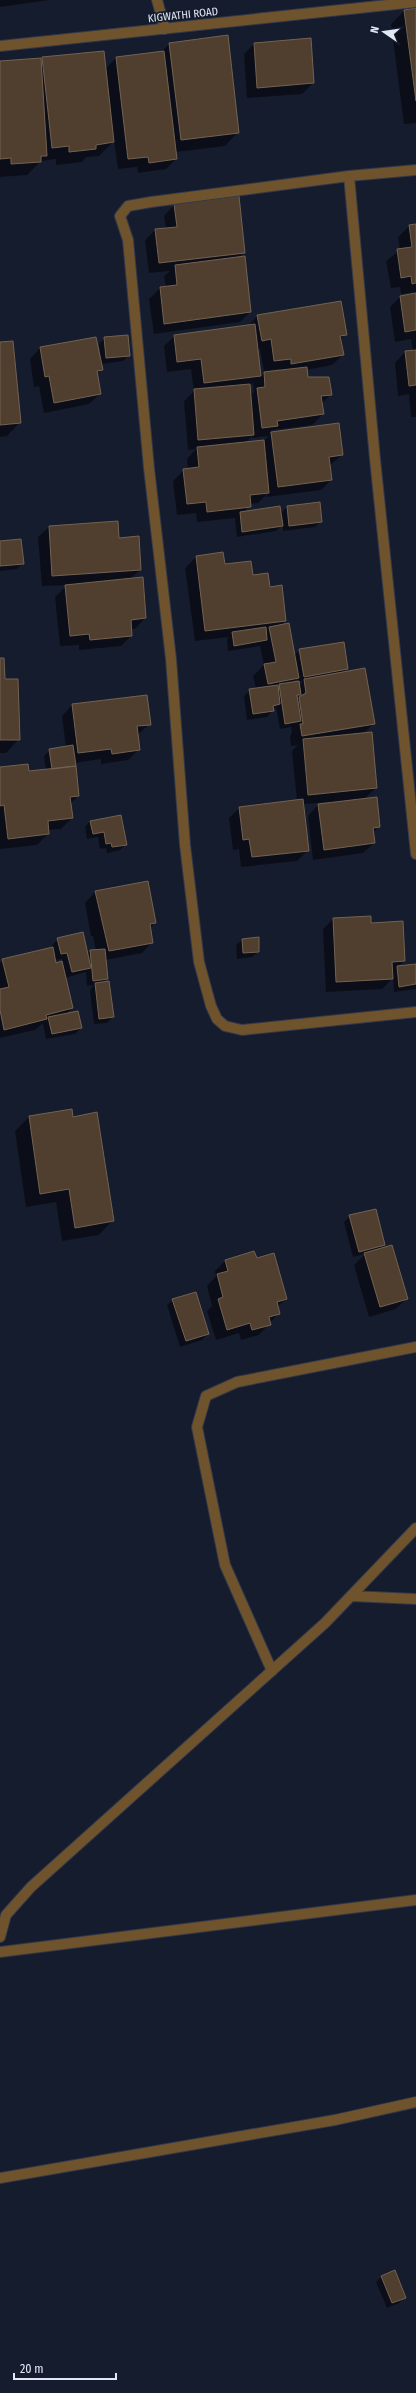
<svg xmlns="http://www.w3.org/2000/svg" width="416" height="2393" font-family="'Fira Sans Condensed',sans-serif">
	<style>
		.shadow { fill: #0007; fill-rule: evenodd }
		.building { fill: #503f2f; stroke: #736251 }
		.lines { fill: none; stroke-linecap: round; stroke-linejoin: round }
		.minor-casing { stroke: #323849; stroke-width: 12 }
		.minor { stroke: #6f532d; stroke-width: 10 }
		.labels { text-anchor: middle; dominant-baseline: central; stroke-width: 3.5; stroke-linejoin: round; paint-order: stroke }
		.street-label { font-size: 11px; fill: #e1e7f3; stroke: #151c2d }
	</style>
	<rect width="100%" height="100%" fill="#151c2d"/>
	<!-- shadow -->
	<path class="shadow" d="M0 0H49L0 7Z
		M416 9V123L404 124 391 24 404 11Z
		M169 44 238 132 225 146 176 152V159L166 169 138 173 137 167 118 169 114 141 99 156 86 157 82 162 56 165V159L41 161 27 175 0 177V62L40 61 42 58 105 69 116 58 161 52Z
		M254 44 313 83 302 94 247 98 244 54Z
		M174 205 244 253 239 257 250 312 240 322 154 334 149 299 160 288 166 287 164 276 170 271 149 273 145 240 155 230 166 229 164 216Z
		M416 225V292L401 294 400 287 391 288 386 261 400 250 398 237 409 226Z
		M416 294V417H411L409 394 398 396 395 363 405 352 413 351 411 339 395 342 390 307 400 297Z
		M257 316 345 335 340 340 343 355 332 365 306 370 307 378 331 394 321 404 323 414 312 425 272 430 269 434 338 424 342 455 329 466 331 480 321 490 267 497V494L258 503 250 504 244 512 280 514 287 507 321 521 315 527 283 531V525L276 531 237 537 235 518 197 522 196 513 177 515 173 481 184 470H188L187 459 196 449 188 450 184 401 194 391 191 369 167 372 164 346 175 336 248 326ZM260 349 264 371 280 369V371L264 373 260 377 257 350ZM253 382 254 392 250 396V386ZM252 436V438L269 436 264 441 245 443Z
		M105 338 129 355 123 361 101 364 102 369 96 375 100 394 89 404 44 413 39 386 34 387 30 359 40 348 100 351 99 344Z
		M0 343 20 422 7 436 0 437Z
		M49 527 118 539 140 570 130 579 145 618 135 629H131V636L121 646 79 650V645L60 646 55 597 67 585 42 586 38 537Z
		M0 542 23 563 17 569 0 571Z
		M222 553 224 565 252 576 269 588 285 621 280 626 294 655 300 650 347 669 343 673 374 723 363 734 376 788 364 799 379 826 373 833 374 843 363 853 313 860 308 816 318 805 331 804V802L303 804 308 850 297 861 241 867 239 849 233 850 229 818 240 807 297 801 292 751 298 745 291 746 290 736 292 733 291 727 280 729 276 707 267 717 247 720 244 696 250 690 256 689 253 676 264 665 260 646 228 651 227 639 229 637 195 641 185 568 196 557ZM297 678 298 682 293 683ZM303 681 299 686 298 682Z
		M0 659 19 739 6 753H0Z
		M72 705 150 724 137 735 139 749 128 760 101 764V759L75 763 78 796 70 804 72 818 61 829 48 830V834L37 845 0 849V768L28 773 46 771 44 756 50 750 66 748 62 716Z
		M90 821 126 844 120 850 107 853 106 848 100 849 98 837 87 839 85 827Z
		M95 892 155 923 150 928 152 942 142 953 105 960 107 979 103 983 112 1017 107 1023 94 1024 90 990 94 985 87 986 86 972 65 978 72 1008 66 1014 81 1028 75 1034 46 1039 43 1023 35 1030 0 1038V963L3 960 53 948 52 945 58 939 87 955 90 951H96L93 936H91L85 903ZM62 959V962L56 964 55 960Z
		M333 919 370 925 404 961 398 967 416 965V989L394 992 393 978 382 989 326 992 323 929Z
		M258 938V952L252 957 237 959 236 945 242 940Z
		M71 1111 72 1118 112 1221 99 1235 62 1241 56 1202 26 1207 15 1131 29 1117Z
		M350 1216 384 1244 378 1250 407 1298 396 1309 369 1317 354 1265 365 1254 353 1257 344 1222Z
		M256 1259 286 1299 277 1307 279 1313 259 1335 241 1340 239 1333 216 1340 207 1311 212 1306 207 1286 216 1276 215 1271 225 1261Z
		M173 1300 208 1334 202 1340 180 1347 167 1305Z
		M382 2276 405 2297 399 2303 387 2308 376 2282Z"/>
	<!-- building -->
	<path class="building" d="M416 8V101L404 10Z
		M228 35 239 133 181 140 169 43Z
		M311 38 314 83 257 88 254 43Z
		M104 51 114 142 96 145V149L69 152V146L52 148 42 57Z
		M164 51 177 159 149 163 148 157 128 159 116 57Z
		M41 58 47 156H41V162L11 164V158L0 159V61Z
		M239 196 245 253 159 263 155 229 177 227 174 204Z
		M416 224V283L412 284 411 276 401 278 397 249 412 247 409 225Z
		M245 256 251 312 164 324 160 287 177 285 175 265Z
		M416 293V330L405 332 400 296Z
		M341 301 347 335 340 336 344 355 291 364V359L274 361 271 339 262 341 257 315Z
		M255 324 261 376 204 383 201 359 177 362 174 335Z
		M128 335 130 356 106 358 104 337Z
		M96 337 103 370 97 371 101 394 54 403 49 376 45 377 40 347Z
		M13 341 21 423 0 425V342Z
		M416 350V385L409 386 405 351Z
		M307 367 308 377H329L332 395 321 396 324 414 277 421 278 426 262 428 257 388 265 387 264 372Z
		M250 384 254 435 198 440 194 389Z
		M339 423 343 455 329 457 332 480 278 487 271 432Z
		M264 440 269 493 250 495 251 507 207 512 206 502 187 504 183 469 199 467 197 447Z
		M320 502 322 522 289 526 287 506Z
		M280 506 283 526 242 532 240 512Z
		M118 521 119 538 139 536 141 570 52 576 49 526Z
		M21 539 24 564 0 566V541Z
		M223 552 225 564 251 561 253 575 268 573 270 587 282 585 286 621 205 631 196 556Z
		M143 577 146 618 131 620 132 636 90 640 89 634 70 636 65 585Z
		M289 623 299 678 268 684 264 664 276 662 269 627Z
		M266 627 267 640 234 646 232 632Z
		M344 642 348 669 304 677 299 649Z
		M0 658H4L5 679H18L20 740H0Z
		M365 668 375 724 302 736 300 724H303L299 697 306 693 304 679Z
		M299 681 301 695H297L301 721 285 724 279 684Z
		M278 685 280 704 273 706 274 711 253 714 249 689Z
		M147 695 151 725 137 726 140 750 112 754 111 749 78 753 72 704Z
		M372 732 377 788 308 795 303 739Z
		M73 745 76 766 52 769 49 749Z
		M28 764 29 771 76 766 79 796 70 797 73 818 48 821 49 834 8 839 4 805 0 806V767Z
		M377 797 380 827 373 828 375 843 324 850 318 804Z
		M303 799 309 851 252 857 249 839 243 840 239 807Z
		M121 815 127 845 112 847 111 843 106 844 104 832 93 834 90 821Z
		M148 881 156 923 150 924 153 943 109 951 95 891Z
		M371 916V923L403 921 405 961 392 962 393 979 336 982 333 918Z
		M83 932 91 968 72 972 67 953 61 954 57 938Z
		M259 937V952L243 953 242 939Z
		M53 947 56 963 62 961 73 1008 46 1015 47 1019 4 1030 0 1010V989L9 987 2 959Z
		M105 949 108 979 93 981 90 950Z
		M416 964V984L399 987 397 966Z
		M109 981 114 1017 99 1019 95 983Z
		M78 1011 82 1028 52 1034 48 1017Z
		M72 1109 73 1117 97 1112 114 1221 75 1228 69 1189 40 1194 29 1116Z
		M376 1209 385 1245 359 1252 349 1215Z
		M392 1245 408 1299 380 1307 364 1253Z
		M254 1251 257 1258 274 1253 287 1299 277 1302 280 1314 269 1317 271 1325 252 1330 250 1323 227 1330 218 1299 223 1297 217 1274 228 1271 225 1260Z
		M196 1292 209 1334 186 1341 172 1299Z
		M395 2270 406 2298 392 2303 381 2276Z"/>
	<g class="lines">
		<!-- minor casing -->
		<g class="minor-casing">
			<path id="minor" d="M157 0 165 29
				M0 46 416 2
				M416 170 349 176 151 202 128 206 120 216 128 240 149 468 171 659 185 845 199 962 211 1006 217 1019 225 1026 242 1030 416 1012
				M349 176 375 459 416 854
				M351 1596 416 1599
				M272 1671 225 1565 197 1427 206 1396 237 1382 416 1347
				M0 1937 6 1915 31 1887 325 1623 416 1528
				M0 1952 416 1900
				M0 2178 335 2120 416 2102"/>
		</g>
		<!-- minor -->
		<use href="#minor" class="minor"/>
	</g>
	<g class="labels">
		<!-- street labels -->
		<g class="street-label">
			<text transform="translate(183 15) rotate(-6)">KIGWATHI ROAD</text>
		</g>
	</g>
	<!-- north arrow -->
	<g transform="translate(384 32) rotate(283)" stroke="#151c2d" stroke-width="3" paint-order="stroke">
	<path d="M0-3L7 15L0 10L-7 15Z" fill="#e1e7f3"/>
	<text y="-6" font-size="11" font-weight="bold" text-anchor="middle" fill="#e1e7f3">N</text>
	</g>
	<!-- scale -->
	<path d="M14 2373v6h102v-6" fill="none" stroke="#e1e7f3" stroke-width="2"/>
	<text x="20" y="2373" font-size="12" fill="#e1e7f3" stroke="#151c2d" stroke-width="3" paint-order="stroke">20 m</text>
</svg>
